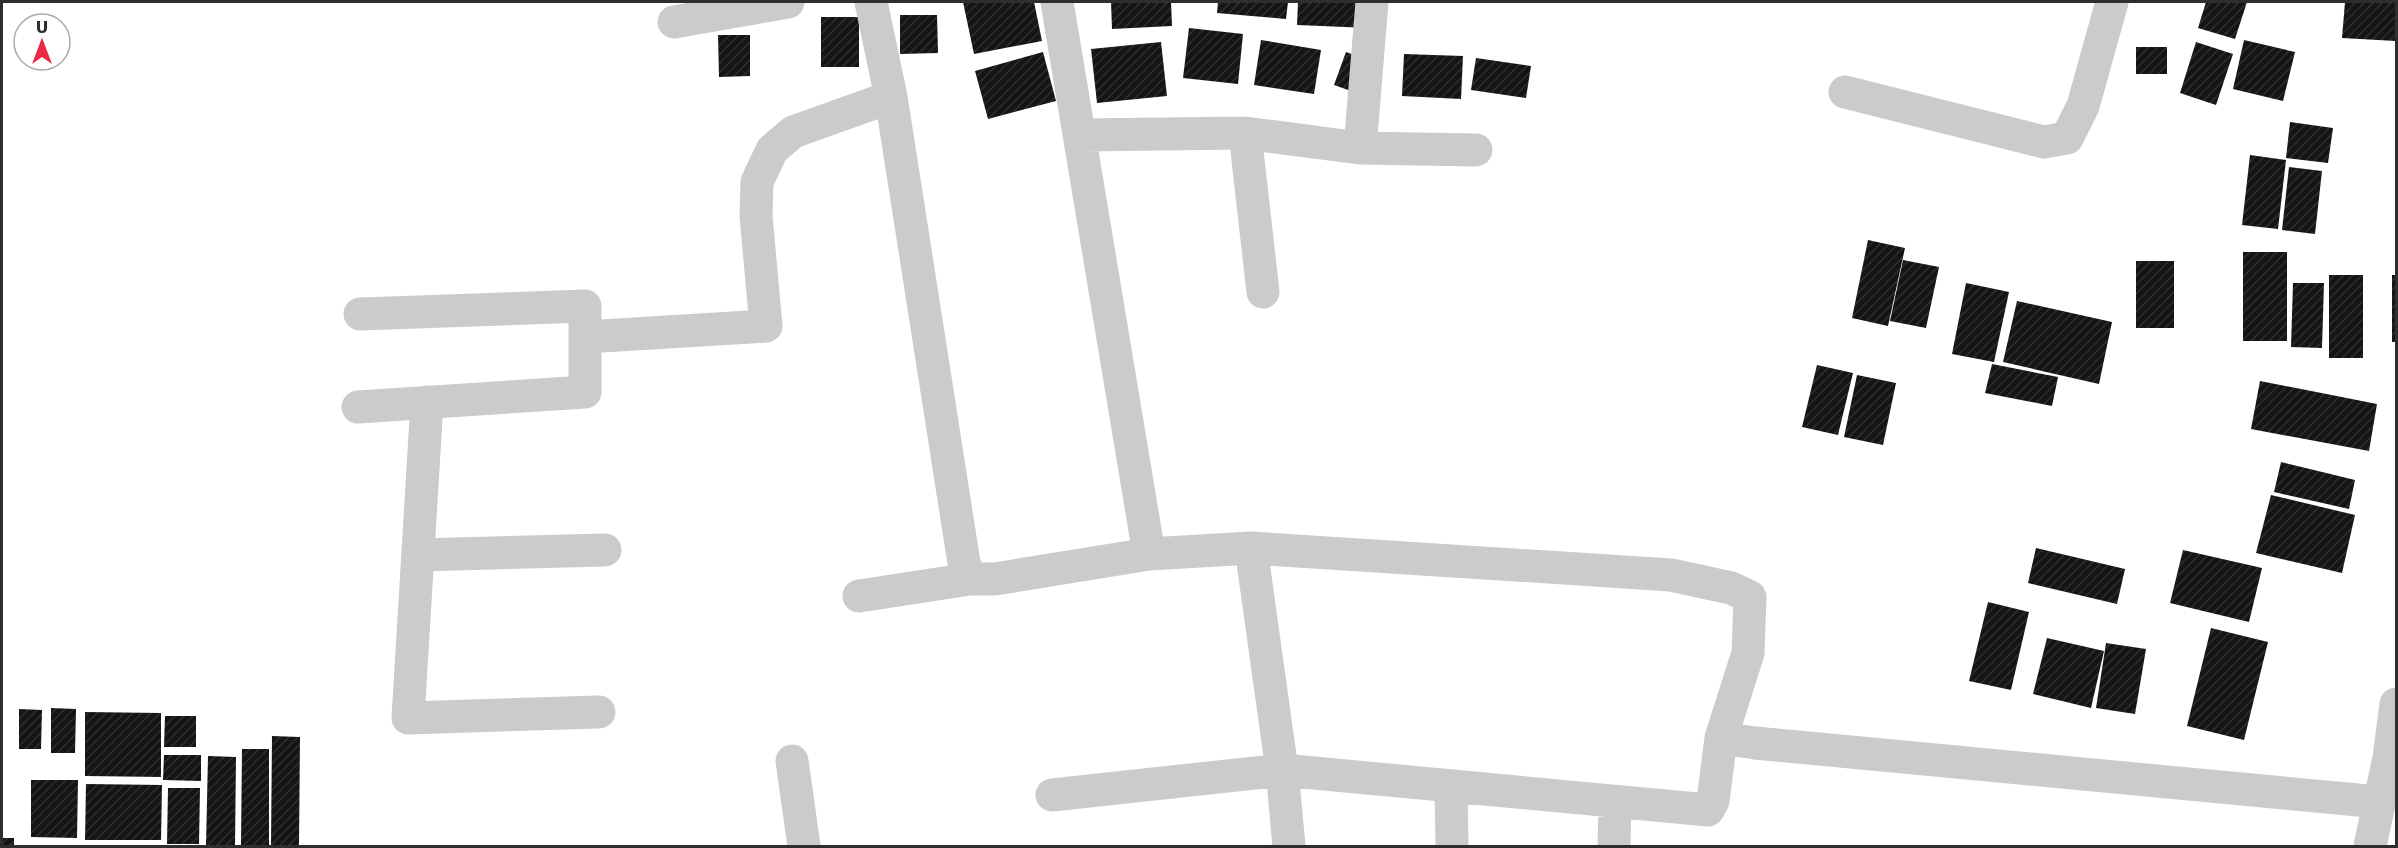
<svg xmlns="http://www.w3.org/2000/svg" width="2398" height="848" font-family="'DejaVu Sans',sans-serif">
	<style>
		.building { fill: url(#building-hatch) }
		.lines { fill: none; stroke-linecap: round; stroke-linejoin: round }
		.minor { stroke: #cbcbcb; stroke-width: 33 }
	</style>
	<defs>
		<pattern id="building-hatch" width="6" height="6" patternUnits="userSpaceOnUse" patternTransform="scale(1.5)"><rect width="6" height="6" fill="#151515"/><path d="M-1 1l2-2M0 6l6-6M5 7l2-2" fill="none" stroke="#2f2f2f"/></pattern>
	</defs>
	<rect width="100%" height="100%" fill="#fff"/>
	<!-- building -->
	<path class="building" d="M963 2H1034L1042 41 974 54Z
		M1111 2H1171L1172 26 1112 29Z
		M1218 2H1288L1286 19 1217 13Z
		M1298 2H1370L1369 28 1297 25Z
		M2206 2H2247L2235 39 2198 28Z
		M2345 2H2396V41L2342 38Z
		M900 15H937L938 53 900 54Z
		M821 17H859V67H821Z
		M1189 28 1243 34 1238 84 1183 78Z
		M718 35H750V76L719 77Z
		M1261 40 1321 50 1314 94 1254 85Z
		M2244 40 2295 52 2283 101 2233 89Z
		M1161 42 1167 96 1097 103 1091 49Z
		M2196 42 2233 54 2216 105 2180 93Z
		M2136 47H2167V74H2136Z
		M1043 52 1056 101 988 119 975 71Z
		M1346 52 1380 64 1368 97 1334 85Z
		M1404 54 1463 56 1461 99 1402 96Z
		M1476 58 1531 66 1526 98 1471 90Z
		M2290 122 2333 128 2328 163 2286 158Z
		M2250 155 2286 160 2278 229 2242 225Z
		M2289 167 2322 171 2315 234 2282 230Z
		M1868 240 1905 248 1888 326 1852 318Z
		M2243 252H2287V341H2243Z
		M1903 260 1939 267 1926 328 1890 321Z
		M2136 261H2174V328H2136Z
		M2329 275H2363V358H2329Z
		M2392 275H2396V342H2392Z
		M1966 283 2009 292 1994 362 1952 354Z
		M2293 283H2324L2322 348 2291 347Z
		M2017 301 2112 322 2099 384 2003 362Z
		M1992 364 2058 377 2052 406 1985 393Z
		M1817 365 1853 373 1838 435 1802 427Z
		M1857 375 1896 383 1883 445 1844 437Z
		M2260 381 2377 404 2369 451 2251 429Z
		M2281 462 2355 480 2349 509 2274 492Z
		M2271 495 2355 515 2342 573 2256 553Z
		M2036 548 2125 569 2117 604 2028 583Z
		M2183 550 2262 568 2249 622 2170 603Z
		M1988 602 2029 612 2011 690 1969 681Z
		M2211 628 2268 642 2244 740 2187 726Z
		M2047 638 2104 651 2091 708 2033 694Z
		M2106 643 2146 649 2135 714 2096 708Z
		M51 708 76 709 75 753H51Z
		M19 709 42 710 41 749H19Z
		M85 712 161 713V777L85 776Z
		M165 716H196V747H164Z
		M272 736 300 737 299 846H271Z
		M242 749H269V846L241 845Z
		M164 755H201V781L163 780Z
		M208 756 236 757 235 846H206Z
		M31 780H78L77 838 31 837Z
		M86 784 162 785 161 840H85Z
		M168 788H200L199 844H167Z
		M2 838H14V846H2Z"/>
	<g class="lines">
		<!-- minor -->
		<path class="minor" d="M871 2 891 97 964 563 970 579H995L1149 554 1251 548 1671 575 1731 588 1750 597 1748 653 1721 738
			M1057 2 1149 554
			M674 22 788 2
			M1845 92 2044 142 2067 138 2083 106 2112 2
			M1245 133 1263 292
			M1080 135 1245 133 1360 148 1476 150
			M1360 148 1372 2
			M585 337 766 326 756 216 757 182 772 150 793 132 891 97
			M427 402 408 718 599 712
			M358 407 585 392V306L360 314
			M1251 548 1282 770 1289 846
			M418 555 605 550
			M859 596 970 579
			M792 761 804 846
			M1451 786 1452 846
			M1052 795 1282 770 1708 810 1713 801 1721 738 1755 743 2379 802
			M1614 846 1615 802
			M2370 846 2389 758 2396 704"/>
	</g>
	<!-- border -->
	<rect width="2398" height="848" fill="none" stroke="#2e2e2e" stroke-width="6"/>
	<!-- north arrow -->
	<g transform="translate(42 42)"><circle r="28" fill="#ffffff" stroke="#ababab" stroke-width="1.5"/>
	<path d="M0-4.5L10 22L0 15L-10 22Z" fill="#ec2942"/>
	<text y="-9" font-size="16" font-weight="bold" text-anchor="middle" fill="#2e2e2e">U</text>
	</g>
</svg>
